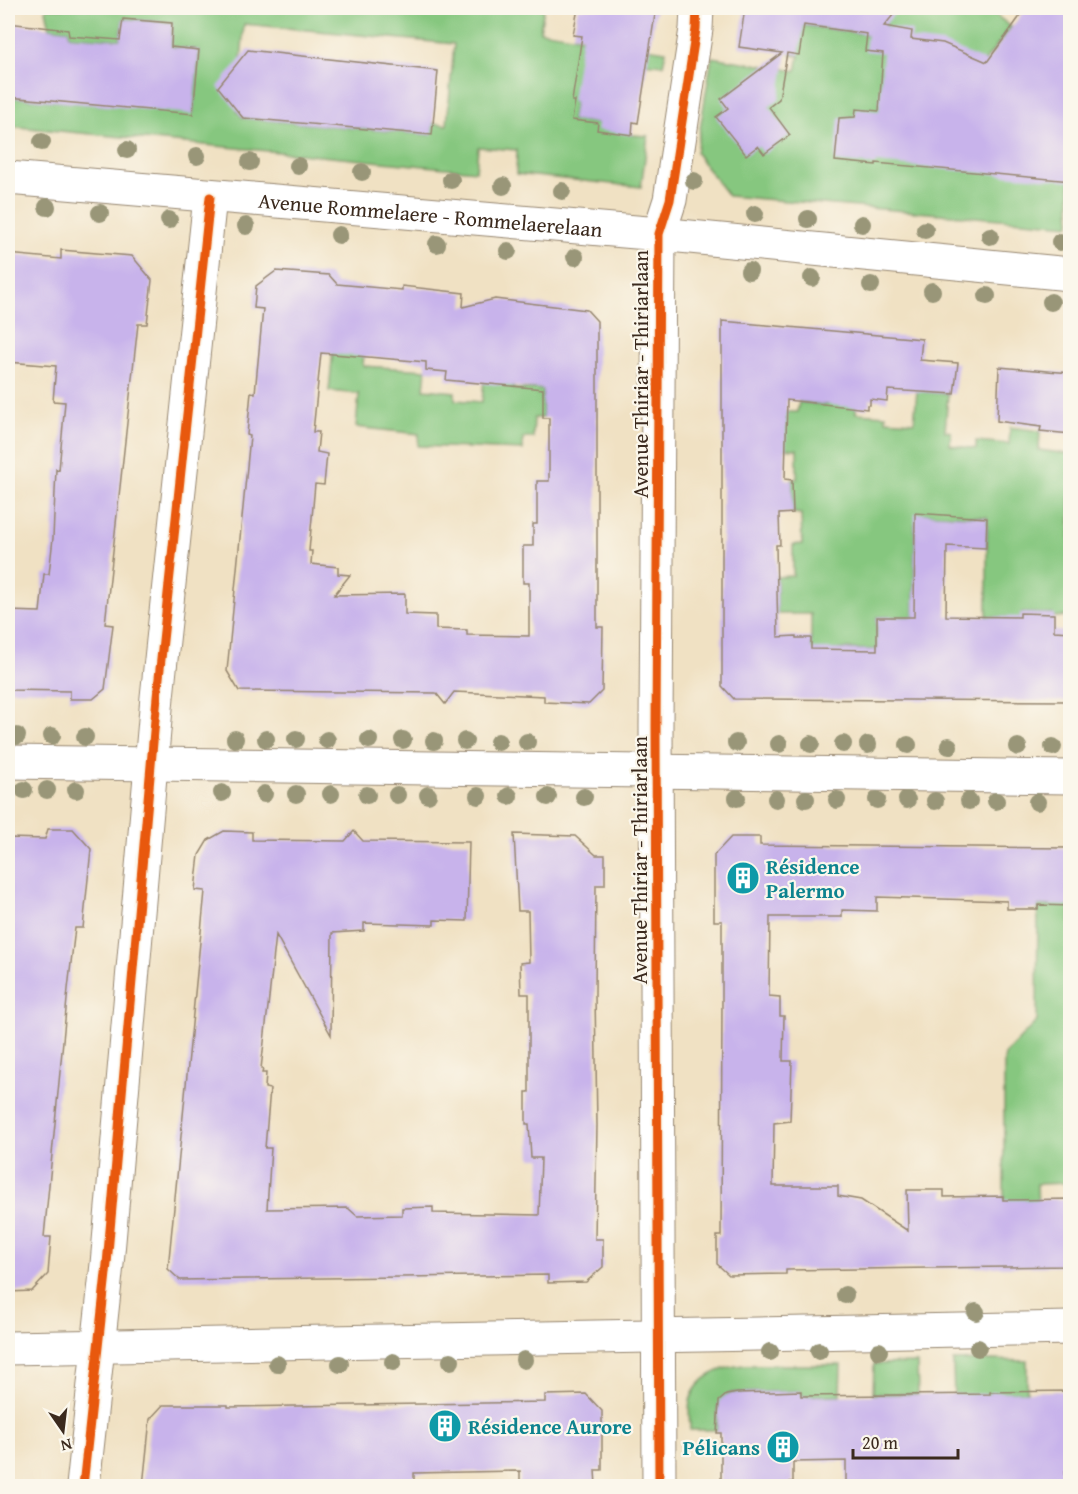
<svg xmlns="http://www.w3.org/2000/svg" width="1078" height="1494" font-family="'Gentium Book Plus',serif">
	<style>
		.green { fill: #86c77f; stroke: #60784e; stroke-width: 1.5; fill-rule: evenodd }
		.building { fill: #c8b3eb; fill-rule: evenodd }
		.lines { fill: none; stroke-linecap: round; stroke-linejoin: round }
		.minor-casing { stroke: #968670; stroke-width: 35 }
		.minor { stroke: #fff; stroke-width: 33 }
		.cycleway-casing { stroke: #fbf7ec; stroke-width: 13 }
		.cycleway { stroke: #e8590c; stroke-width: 9 }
		.tree { fill: #999678 }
		.labels { text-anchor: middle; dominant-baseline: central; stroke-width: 4.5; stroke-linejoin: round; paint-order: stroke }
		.street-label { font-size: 21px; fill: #3b2a1e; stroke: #fbf7ec }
		.culture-label { font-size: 21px; font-weight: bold; fill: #0d838f; stroke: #fbf7ec; text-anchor: start }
	</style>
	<rect width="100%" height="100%" fill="#fbf7ec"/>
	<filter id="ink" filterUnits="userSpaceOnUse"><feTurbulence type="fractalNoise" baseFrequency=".0167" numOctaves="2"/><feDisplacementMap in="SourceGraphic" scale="12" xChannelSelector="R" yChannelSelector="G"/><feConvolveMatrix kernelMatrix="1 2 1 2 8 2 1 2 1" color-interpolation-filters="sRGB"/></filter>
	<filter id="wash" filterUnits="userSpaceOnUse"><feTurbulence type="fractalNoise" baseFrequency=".008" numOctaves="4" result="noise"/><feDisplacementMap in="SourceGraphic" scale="24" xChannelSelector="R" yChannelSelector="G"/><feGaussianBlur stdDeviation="1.35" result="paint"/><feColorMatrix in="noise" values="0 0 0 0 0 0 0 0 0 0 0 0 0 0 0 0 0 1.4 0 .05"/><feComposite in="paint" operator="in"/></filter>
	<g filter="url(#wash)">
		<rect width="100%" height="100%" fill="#f0e1c3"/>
		<!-- green -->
		<path class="green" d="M48 8H544L540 31 666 51 663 65 643 63 572 101H575L572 120 598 123 632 135 648 136 641 187 516 174 517 150 478 147 476 171 8 126V97L193 113 199 50 171 47 172 23 123 19 120 40 69 36 68 30 50 28 46 10ZM244 24 454 44 447 125 433 123 431 135 243 118 237 111Z
			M884 8H987L1011 27 985 61 1012 71 1070 86V225L728 196 696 153 712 57 796 71 799 56 791 55 795 30 801 25 884 37 887 11Z
			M335 329 365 340 363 366 426 370 424 389 455 392V400L482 402 484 379 514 383 513 389H543V418H534L533 438H523V450L418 446 419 434 356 427 359 394 329 391Z
			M830 386 856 404V413L886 415V420L914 422 917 391 948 394 945 431 951 432 950 445 976 449V441L1009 444 1010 427 1040 431 1039 450 1068 454 1070 448V616L1054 617 1053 614 1021 613 1020 618 987 617V517L925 514 915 524 914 617H877V650L843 649 811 654V614H777V577L793 576V545L802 544 801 514 793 513 792 480 797 479V449L772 448 780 412H797L799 402 827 405Z
			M1050 899H1070V1183L1037 1184 1038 1211H1004V1061L1005 1054 1037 1021 1038 905 1050 906Z
			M990 1360 1027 1361V1392L990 1393 992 1486H956L953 1361Z
			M917 1363 918 1394H873L874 1364Z
			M744 1365H841L840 1395 801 1396V1391L732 1393C714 1400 717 1414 717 1430H690C690 1421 688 1409 690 1401 697 1376 722 1367 744 1365Z"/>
		<g id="blocks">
			<!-- building -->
			<path class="building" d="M578 8H656L638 123 633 122 632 135 597 130 598 123 572 120 575 101H572L582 36 573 35Z
				M745 8H899L884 26 912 31 911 39 943 43 987 62 1026 8H1071V181L876 163V165L835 161 839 118 855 117 856 109 879 111 883 53 865 51 867 34 804 25 799 55 787 53 779 99 769 107 790 135 764 154 758 146 746 155 716 117 728 108 721 99 782 53 739 47Z
				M123 19 172 23 171 47 199 50 193 114 8 97V23L68 30 69 36 120 40Z
				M248 50 438 71 432 135 243 118 218 87Z
				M61 250 132 256 152 280 147 324H138L127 423 105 624 113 625 105 689 93 699H70V691L8 690V611L40 612 44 574H49L53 538 56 469 59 470 65 402 53 401 56 366 8 362V254L61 259Z
				M276 271 329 275 337 284 402 290V286L464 293 463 307 495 299 587 310 597 321V627H603L602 691 589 704 544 702V696L454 692 445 704 436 693 239 691 227 671 250 436 247 435 251 392 255 393 263 309 254 308 256 286ZM321 353 426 362V370L447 372 446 380 543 389V418H549V481H537V524H533V546H523V583H529V636L467 635V630L436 629V615L405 614V594L334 595 350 575 338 574V567L311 564 312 551H309L315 484 324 485 327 454 317 452 319 432H313Z
				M722 321 922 339 920 360 958 363 954 394 888 390 887 401 870 399V405H867V409L787 400 785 479 792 480 793 513 779 514 780 545H776L778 637 796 636V638H811V649L877 650V617H914L915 513 987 518 986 548 947 546 946 616 1020 617V613L1054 614V631L1071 632V701L734 699 722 686Z
				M999 367 1071 373V434L1040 431 1041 427 997 421Z
				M48 829H73L91 849 83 928H75L68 989 44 1237H51L48 1274 32 1291 8 1292V838L45 839Z
				M224 831 252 832V840L345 841 354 831 363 841 469 842 467 921 434 920V925L364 923V931L332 933 331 1035 276 935 261 1069H263L262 1073H266L265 1088 270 1089 265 1148H271L267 1209 348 1208 357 1216 402 1215V1208L433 1207V1213L539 1215 541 1158H531L529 1124H526V1092H529V994H521L520 963 529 962 528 911H518L514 834 575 836 596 855H605V885H596L595 994 597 1125 595 1239H603V1267L586 1282 548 1283V1275L180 1280 168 1269 205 891 195 890 199 855 208 840Z
				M731 837H760V845L1071 848V906L1038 905V909H1007V901L877 897V911L842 910V917H770L769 996 780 997V1016H784L783 1061H792L790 1121 774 1123 773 1186H838V1196L861 1200 908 1231 907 1190H944V1197L1003 1196V1200L1071 1199V1266L786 1270V1274L729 1275 717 1264V1236H721L722 997V921H714V855Z
				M801 1391V1396L990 1394V1392L1071 1391V1471H1065L1066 1486H846V1461L793 1462V1482H790V1486H721V1433H717L719 1401 726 1395 737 1393Z
				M586 1394 602 1411V1470H595L596 1486H520V1471L414 1473V1486H380V1484L279 1486V1483H223L222 1486H143L150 1419 163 1405H228V1407L545 1402V1395Z"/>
		</g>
	</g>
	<g filter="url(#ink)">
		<use href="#blocks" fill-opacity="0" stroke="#968670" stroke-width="1.5"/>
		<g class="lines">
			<!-- minor casing -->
			<g class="minor-casing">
				<g id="minor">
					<path id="s1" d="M8 178 659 234 1070 274"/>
					<path d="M8 762 1070 777"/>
					<path d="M8 1348 1070 1328"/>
					<path d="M83 1486 107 1264 157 697 210 197"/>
					<path d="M659 1486 656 726 659 234 670 200 696 29 697 8"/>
				</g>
			</g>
			<!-- minor -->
			<use href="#minor" class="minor"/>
			<!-- cycleway casing -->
			<g class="cycleway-casing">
				<path id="cycleway" d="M83 1486 107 1264 157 697 210 197
					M659 1486 656 726 659 234 670 200 696 29 697 8"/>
			</g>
			<!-- cycleway -->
			<use href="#cycleway" class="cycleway"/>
		</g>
		<!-- trees -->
		<g class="tree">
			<circle cx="42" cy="142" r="9"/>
			<circle cx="127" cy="150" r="9"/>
			<circle cx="197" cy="156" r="9"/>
			<circle cx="250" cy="162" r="9"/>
			<circle cx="298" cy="166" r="9"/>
			<circle cx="362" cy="172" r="9"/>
			<circle cx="451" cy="180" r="9"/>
			<circle cx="694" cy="181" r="9"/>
			<circle cx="503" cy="186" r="9"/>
			<circle cx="562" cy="191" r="9"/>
			<circle cx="47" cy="207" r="9"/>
			<circle cx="100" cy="213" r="9"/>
			<circle cx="755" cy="214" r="9"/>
			<circle cx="808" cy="219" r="9"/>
			<circle cx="169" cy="220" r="9"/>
			<circle cx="862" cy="224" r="9"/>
			<circle cx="246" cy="226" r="9"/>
			<circle cx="925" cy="230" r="9"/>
			<circle cx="339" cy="235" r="9"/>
			<circle cx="990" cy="236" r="9"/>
			<circle cx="1060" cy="242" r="9"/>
			<circle cx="437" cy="244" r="9"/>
			<circle cx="508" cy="251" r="9"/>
			<circle cx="575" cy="257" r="9"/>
			<circle cx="749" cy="271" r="9"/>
			<circle cx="812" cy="278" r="9"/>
			<circle cx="871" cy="285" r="9"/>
			<circle cx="932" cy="291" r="9"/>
			<circle cx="987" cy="296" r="9"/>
			<circle cx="1051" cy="302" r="9"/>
			<circle cx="17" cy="736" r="9"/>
			<circle cx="52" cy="736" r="9"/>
			<circle cx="85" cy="737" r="9"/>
			<circle cx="235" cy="739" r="9"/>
			<circle cx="266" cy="739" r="9"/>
			<circle cx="296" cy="739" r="9"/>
			<circle cx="327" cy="740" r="9"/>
			<circle cx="369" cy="740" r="9"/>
			<circle cx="403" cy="740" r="9"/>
			<circle cx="434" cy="741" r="9"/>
			<circle cx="465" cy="741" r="9"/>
			<circle cx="498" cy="742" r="9"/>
			<circle cx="527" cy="742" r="9"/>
			<circle cx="736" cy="743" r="9"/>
			<circle cx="779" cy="744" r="9"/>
			<circle cx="811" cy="744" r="9"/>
			<circle cx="843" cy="744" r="9"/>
			<circle cx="868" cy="745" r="9"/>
			<circle cx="908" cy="745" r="9"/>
			<circle cx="949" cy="746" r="9"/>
			<circle cx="1018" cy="747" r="9"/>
			<circle cx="1053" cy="747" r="9"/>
			<circle cx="24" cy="790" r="9"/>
			<circle cx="47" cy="790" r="9"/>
			<circle cx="76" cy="790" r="9"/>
			<circle cx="222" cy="793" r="9"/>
			<circle cx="264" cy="794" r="9"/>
			<circle cx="296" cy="794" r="9"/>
			<circle cx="331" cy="794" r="9"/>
			<circle cx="367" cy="795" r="9"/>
			<circle cx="397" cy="795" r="9"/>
			<circle cx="428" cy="795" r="9"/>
			<circle cx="478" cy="796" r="9"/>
			<circle cx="509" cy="796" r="9"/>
			<circle cx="548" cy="797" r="9"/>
			<circle cx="584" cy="797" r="9"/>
			<circle cx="737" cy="798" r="9"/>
			<circle cx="776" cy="799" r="9"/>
			<circle cx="806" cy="799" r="9"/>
			<circle cx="837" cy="800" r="9"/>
			<circle cx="877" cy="800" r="9"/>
			<circle cx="907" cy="800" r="9"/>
			<circle cx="935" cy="801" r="9"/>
			<circle cx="969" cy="801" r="9"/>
			<circle cx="996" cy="801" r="9"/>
			<circle cx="1037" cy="802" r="9"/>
			<circle cx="845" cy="1295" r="9"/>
			<circle cx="976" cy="1312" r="9"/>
			<circle cx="978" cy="1348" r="9"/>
			<circle cx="819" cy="1351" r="9"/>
			<circle cx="879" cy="1351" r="9"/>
			<circle cx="770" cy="1352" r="9"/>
			<circle cx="524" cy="1360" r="9"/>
			<circle cx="451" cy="1361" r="9"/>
			<circle cx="393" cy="1362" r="9"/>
			<circle cx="277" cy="1364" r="9"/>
			<circle cx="340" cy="1364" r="9"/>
		</g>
	</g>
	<!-- icons -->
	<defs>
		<g id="building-disc" transform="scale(1.725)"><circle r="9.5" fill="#0f9aa8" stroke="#fbf7ec"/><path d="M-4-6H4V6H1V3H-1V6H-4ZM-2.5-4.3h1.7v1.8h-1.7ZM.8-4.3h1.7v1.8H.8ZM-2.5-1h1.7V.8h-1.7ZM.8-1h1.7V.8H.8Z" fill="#fff"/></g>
	</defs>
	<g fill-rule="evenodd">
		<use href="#building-disc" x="743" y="878"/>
		<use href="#building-disc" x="445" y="1426"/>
		<use href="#building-disc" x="783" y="1447"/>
	</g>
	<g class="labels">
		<!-- street labels -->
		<g class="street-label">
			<text stroke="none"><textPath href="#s1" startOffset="424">Avenue Rommelaere - Rommelaerelaan</textPath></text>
			<text transform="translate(640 374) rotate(-90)">Avenue Thiriar - Thiriarlaan</text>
			<text transform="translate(639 860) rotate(-90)">Avenue Thiriar - Thiriarlaan</text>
		</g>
		<!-- culture labels -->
		<g class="culture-label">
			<text x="766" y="866">Résidence<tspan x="766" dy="24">Palermo</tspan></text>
			<text x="468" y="1426">Résidence Aurore</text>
			<text x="760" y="1447" text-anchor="end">Pélicans</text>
		</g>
	</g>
	<!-- margin -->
	<rect width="1078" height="1494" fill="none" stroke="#fbf7ec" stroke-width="30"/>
	<!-- north arrow -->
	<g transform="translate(63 1431) rotate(166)" stroke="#fbf7ec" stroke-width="4.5" paint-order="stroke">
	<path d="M0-4.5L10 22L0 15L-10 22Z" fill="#3b2a1e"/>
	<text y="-9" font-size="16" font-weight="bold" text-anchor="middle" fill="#3b2a1e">N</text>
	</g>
	<!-- scale -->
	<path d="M853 1449v9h105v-9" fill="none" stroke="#3b2a1e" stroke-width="3"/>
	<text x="862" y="1449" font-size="18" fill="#3b2a1e" stroke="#fbf7ec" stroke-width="4.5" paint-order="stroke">20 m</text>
</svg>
